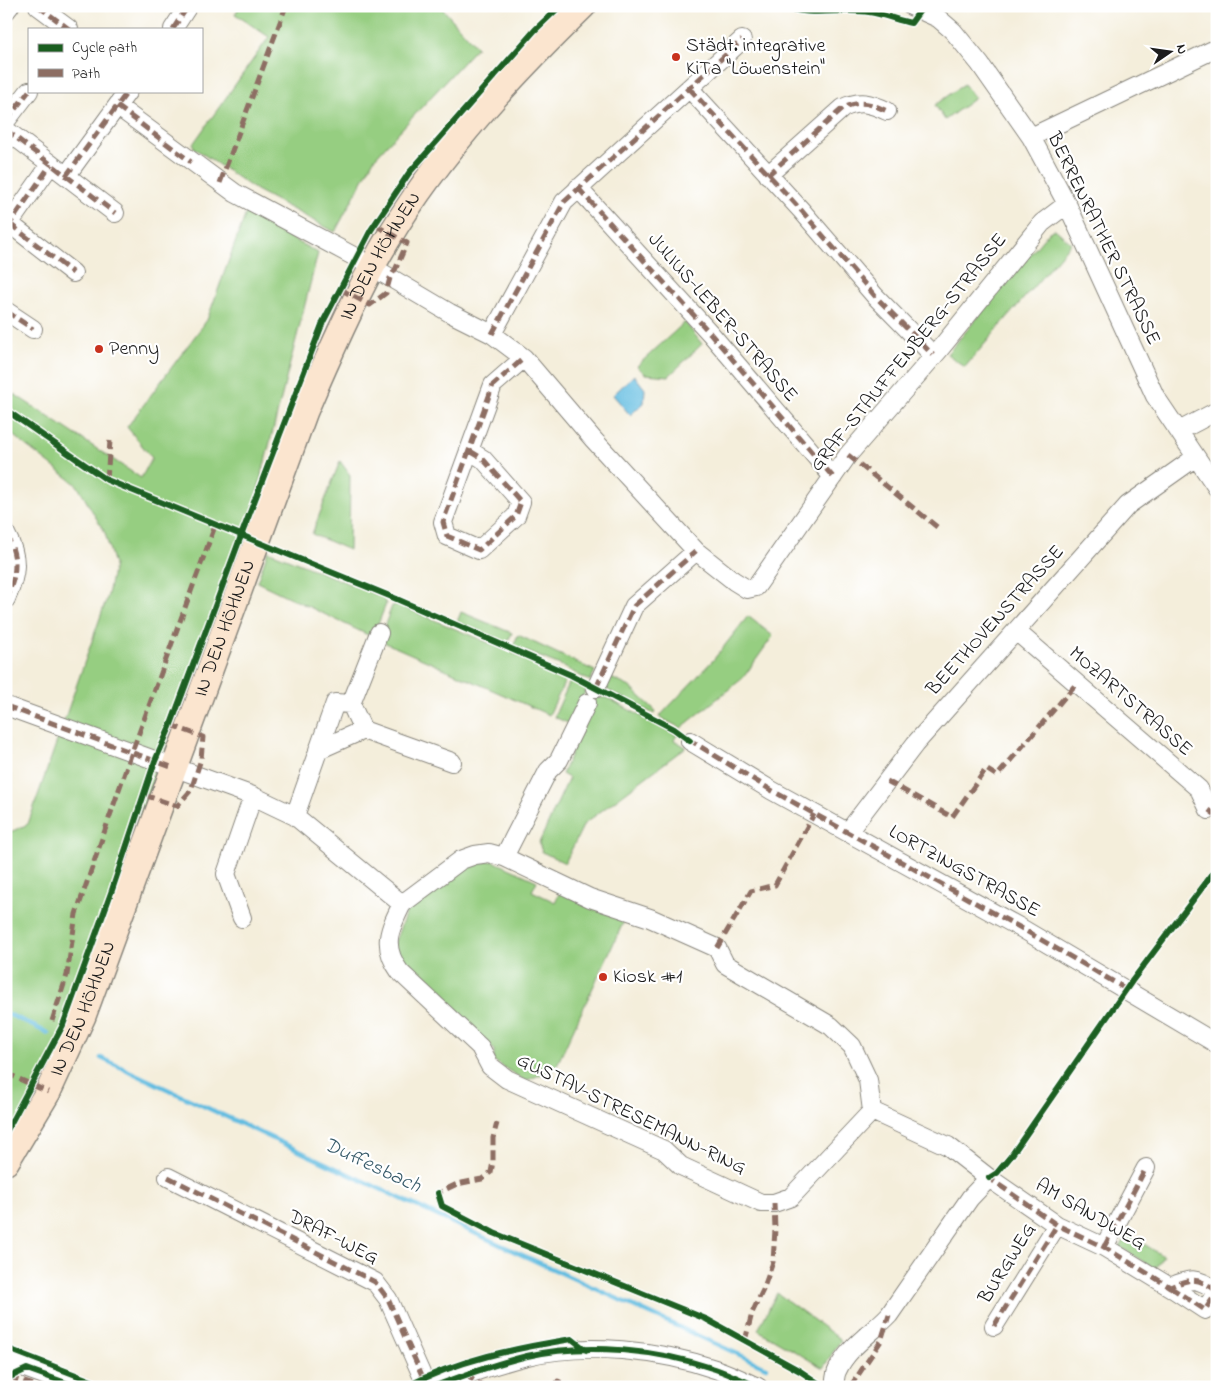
<svg xmlns="http://www.w3.org/2000/svg" width="1223" height="1393" font-family="'Indie Flower',sans-serif">
	<style>
		.green { fill: #96ce81; stroke: #59754e }
		.water { fill: #64bde1; stroke: #406c7e }
		.lines { fill: none; stroke-linecap: round; stroke-linejoin: round }
		.stream { stroke: #64bde1; stroke-width: 4.5 }
		.street-casing { stroke: #88857c; stroke-width: 20 }
		.secondary-casing { stroke: #88857c; stroke-width: 28 }
		.street { stroke: #fff; stroke-width: 18 }
		.secondary { stroke: #fbe5cf; stroke-width: 25 }
		.quiet { stroke: #8d6e63; stroke-width: 5; stroke-dasharray: 10 5; stroke-linecap: butt }
		.cycleway-casing { stroke: #fff; stroke-width: 9 }
		.cycleway { stroke: #1b5e20; stroke-width: 6 }
		.poi-dot { fill: #c8321e; stroke: #fff; stroke-width: 2 }
		.labels { text-anchor: middle; dominant-baseline: central; stroke-width: 4.5; stroke-linejoin: round; paint-order: stroke }
		.poi-label { font-size: 20px; fill: #1c1c1c; stroke: #fff; text-anchor: start }
		.street-label { font-size: 20px; fill: #1c1c1c; stroke: #fff }
		.water-label { font-size: 21px; font-style: italic; fill: #395c6b; stroke: #fff }
	</style>
	<rect width="100%" height="100%" fill="#fff"/>
	<filter id="ink" filterUnits="userSpaceOnUse"><feTurbulence type="fractalNoise" baseFrequency=".02" numOctaves="2"/><feDisplacementMap in="SourceGraphic" scale="10" xChannelSelector="R" yChannelSelector="G"/><feConvolveMatrix kernelMatrix="1 2 1 2 8 2 1 2 1" color-interpolation-filters="sRGB"/></filter>
	<filter id="wash" filterUnits="userSpaceOnUse"><feTurbulence type="fractalNoise" baseFrequency=".0096" numOctaves="4" result="noise"/><feDisplacementMap in="SourceGraphic" scale="20" xChannelSelector="R" yChannelSelector="G"/><feGaussianBlur stdDeviation="1.12" result="paint"/><feColorMatrix in="noise" values="0 0 0 0 0 0 0 0 0 0 0 0 0 0 0 0 0 1.4 0 .05"/><feComposite in="paint" operator="in"/></filter>
	<g filter="url(#wash)">
		<rect width="100%" height="100%" fill="#f4eedb"/>
		<!-- green -->
		<path class="green" d="M240 6H440L477 47 374 159 335 232 256 190 194 148 193 144 269 37 235 14Z
			M964 84 975 98 945 120 935 105Z
			M246 213 318 253 248 529 155 782 108 926 67 1032 6 1143V834L28 824 108 595 114 565 105 533 77 485 6 430V404L14 394 141 478 152 458 127 427 207 320Z
			M1055 229 1071 243 965 367 947 354 1049 232Z
			M685 322 702 344 669 376 645 374 637 366Z
			M340 461 350 475 349 550 312 534Z
			M268 551 382 597 386 604 375 632 368 635 257 582Z
			M396 605 401 606 558 672 567 677 549 715 379 640 392 606Z
			M461 612 512 633 507 643 457 622Z
			M748 616 773 636 743 678 681 728 659 717 714 659Z
			M518 635 595 671 590 681 560 665 513 646Z
			M607 676 630 687 656 711 654 714 602 687Z
			M571 679 587 688 570 724 554 717Z
			M596 697 607 698 677 735 674 740 686 747 584 824 565 863 542 852 539 843 569 778 562 774Z
			M493 861 537 881 532 891 555 902 560 892 624 921 555 1069 525 1081 494 1061V1050L404 966 394 944 407 910 464 865Z
			M1128 1234 1163 1256 1155 1269 1120 1247Z
			M777 1293 841 1340 823 1368 758 1330Z"/>
		<!-- water -->
		<path class="water" d="M634 375 645 389 644 403 630 415 613 395Z"/>
		<g class="lines">
			<!-- stream -->
			<path class="stream" d="M6 1013 48 1033
				M101 1058 457 1225 766 1367"/>
		</g>
	</g>
	<g filter="url(#ink)">
		<g class="lines">
			<!-- street casing -->
			<g class="street-casing">
				<path id="street" d="M38 6 69 29
					M911 6 938 18 953 31 980 64 1031 137 1067 204 1155 396 1217 488
					M6 11 10 6
					M173 29 188 6
					M689 88 801 210 875 296 933 355
					M117 106 235 193 357 258 450 313 492 334 524 358 593 439 696 551 734 581 747 589 756 587 848 455 939 350 1042 223 1067 204
					M6 121 29 91
					M6 130 115 213
					M1031 137 1217 48
					M768 175 843 108C860 100 870 103 887 111
					M66 176 128 91
					M578 188 710 333 833 477
					M10 224 73 273
					M6 228 51 164
					M6 311 33 329
					M492 334 564 202 742 40
					M1179 431 1217 411
					M470 451 483 459 521 502 516 516 479 550 447 536 443 522 493 385 524 358
					M6 534C19 558 17 574 6 599
					M1016 631 1199 789 1209 810
					M596 688 634 606 696 551
					M6 706 253 796 295 816 402 904 461 860 475 855 489 853 504 857 590 898 650 918 717 948 725 964 831 1026 852 1046 868 1080 872 1111 791 1197 774 1203H761L681 1166 664 1150 507 1079 490 1066 480 1047 400 972C381 946 389 930 402 904
					M363 730 452 762
					M690 741 771 790 1021 928 1217 1044
					M318 750 363 730 351 704
					M295 816 335 703 351 704 379 633
					M848 832 915 744 1128 505 1196 457
					M504 857 548 771 559 760 587 703
					M242 918 226 874 253 796
					M168 1177 375 1282 388 1299 427 1387
					M989 1178 1057 1225 1104 1247 1170 1287C1192 1278 1197 1277 1217 1291
					M1104 1247 1146 1168
					M1170 1287 1205 1310 1217 1292
					M994 1326 1057 1225
					M6 1361 77 1387
					M433 1387C464 1375 495 1364 527 1356 586 1342 659 1350 715 1369 730 1374 744 1381 758 1387
					M834 1387C835 1382 835 1375 837 1371 848 1347 872 1333 889 1315L970 1198 989 1178 948 1146 872 1111"/>
			</g>
			<!-- secondary casing -->
			<g class="secondary-casing">
				<g id="secondary">
					<path id="s1" d="M6 1162 48 1092 83 1016 305 411C326 362 347 314 372 267 425 168 503 84 583 6"/>
				</g>
			</g>
			<!-- street -->
			<use href="#street" class="street"/>
			<!-- secondary -->
			<use href="#secondary" class="secondary"/>
			<!-- quiet -->
			<path class="quiet" d="M38 6 69 29
				M6 11 10 6
				M173 29 188 6
				M689 88 801 210 875 296 933 355
				M117 106 191 162
				M6 121 29 91
				M6 130 115 213
				M768 175 843 108C860 100 870 103 887 111
				M66 176 128 91
				M220 183 286 6
				M578 188 710 333 833 477
				M10 224 73 273
				M7 228 51 164
				M340 289 370 305 386 293 390 278 396 268 407 243 375 225
				M6 311 33 329
				M492 334 564 202 742 40
				M470 451 483 459 521 502 516 516 479 550 447 536 443 522 493 385 524 358
				M848 455 937 527
				M107 480 110 441
				M6 534C19 558 17 574 6 599
				M596 688 634 606 696 551
				M6 706 174 768
				M688 739 771 790 1021 928 1126 989
				M887 781 952 817 986 769 997 776 1076 684
				M144 795 177 806 191 790 201 759 203 737 171 725
				M1209 810 1217 816
				M717 948 751 891 775 885 814 814
				M52 1021 67 975 76 914 132 752 215 526
				M6 1073 48 1092
				M168 1177 375 1282 388 1299 425 1382
				M992 1177 989 1178 1057 1225 1104 1247 1170 1287C1192 1278 1197 1277 1217 1291
				M439 1198 438 1193 457 1184 482 1179 491 1172 493 1162V1138L497 1123
				M1104 1247 1146 1168
				M1170 1287 1205 1310 1217 1292
				M994 1326 1057 1225
				M745 1341 752 1313 763 1290 773 1262 775 1229 774 1203
				M465 1375 485 1387
				M9 1377 40 1387
				M555 1387 558 1381 570 1387
				M850 1387 881 1341 889 1315"/>
			<!-- cycleway casing -->
			<g class="cycleway-casing">
				<path id="cycleway" d="M782 6C809 17 840 8 869 12 883 14 897 20 911 23L921 9
					M6 410 107 480 392 597 571 675 674 729 690 741
					M6 1132 63 1025 70 1006 112 890 155 761 170 727 241 536 323 322 371 230 409 173 535 30 560 6
					M989 1178 997 1173 1011 1156 1132 981 1217 868
					M438 1193 442 1206 494 1233 706 1319 800 1371 824 1387
					M6 1348 107 1387
					M10 1377 27 1369 77 1387
					M406 1387C457 1360 516 1348 572 1339L586 1350
					M433 1387C464 1375 495 1364 527 1356 586 1342 659 1350 715 1369 730 1374 744 1381 758 1387"/>
			</g>
			<!-- cycleway -->
			<use href="#cycleway" class="cycleway"/>
		</g>
	</g>
	<!-- markers -->
	<g class="poi-dot">
		<circle cx="676" cy="57" r="5"/>
		<circle cx="99" cy="349" r="5"/>
		<circle cx="603" cy="977" r="5"/>
	</g>
	<g class="labels">
		<!-- poi labels -->
		<g class="poi-label">
			<text x="686" y="46">Städt. integrative<tspan x="686" dy="23">KiTa "Löwenstein"</tspan></text>
			<text x="109" y="349">Penny</text>
			<text x="613" y="977">Kiosk #1</text>
		</g>
		<!-- street labels -->
		<g class="street-label">
			<text transform="translate(1103 239) rotate(64)">BERRENRATHER STRASSE</text>
			<text stroke="none"><textPath href="#s1" startOffset="982">IN DEN HÖHNEN</textPath></text>
			<text transform="translate(722 318) rotate(49)">JULIUS-LEBER-STRASSE</text>
			<text transform="translate(909 353) rotate(-51)">GRAF-STAUFFENBERG-STRASSE</text>
			<text transform="translate(996 621) rotate(-48)">BEETHOVENSTRASSE</text>
			<text stroke="none"><textPath href="#s1" startOffset="578">IN DEN HÖHNEN</textPath></text>
			<text transform="translate(1130 702) rotate(41)">MOZARTSTRASSE</text>
			<text transform="translate(964 872) rotate(29)">LORTZINGSTRASSE</text>
			<text stroke="none"><textPath href="#s1" startOffset="172">IN DEN HÖHNEN</textPath></text>
			<text transform="translate(631 1115) rotate(26)">GUSTAV-STRESEMANN-RING</text>
			<text transform="translate(1090 1215) rotate(30)">AM SANDWEG</text>
			<text transform="translate(333 1238) rotate(27)">DRAF-WEG</text>
			<text transform="translate(1008 1264) rotate(-58)">BURGWEG</text>
		</g>
		<!-- water labels -->
		<g class="water-label">
			<text transform="translate(372 1166) rotate(25)">Duffesbach</text>
		</g>
	</g>
	<!-- margin -->
	<rect width="1223" height="1393" fill="none" stroke="#fff" stroke-width="25"/>
	<!-- legend -->
	<rect x="28" y="28" width="175" height="65" fill="#ffffff" stroke="#a4a4a4"/>
	<rect x="38" y="44" width="25" height="8" fill="#1b5e20" stroke="#a4a4a4"/>
	<text x="72" y="52" font-size="15" fill="#1c1c1c">Cycle path</text>
	<rect x="38" y="69" width="25" height="8" fill="#8d6e63" stroke="#a4a4a4"/>
	<text x="72" y="78" font-size="15" fill="#1c1c1c">Path</text>
	<!-- north arrow -->
	<g transform="translate(1170 52) rotate(77)" stroke="#ffffff" stroke-width="4" paint-order="stroke">
	<path d="M0-4L9 19L0 12L-9 19Z" fill="#1c1c1c"/>
	<text y="-8" font-size="14" font-weight="bold" text-anchor="middle" fill="#1c1c1c">N</text>
	</g>
</svg>
